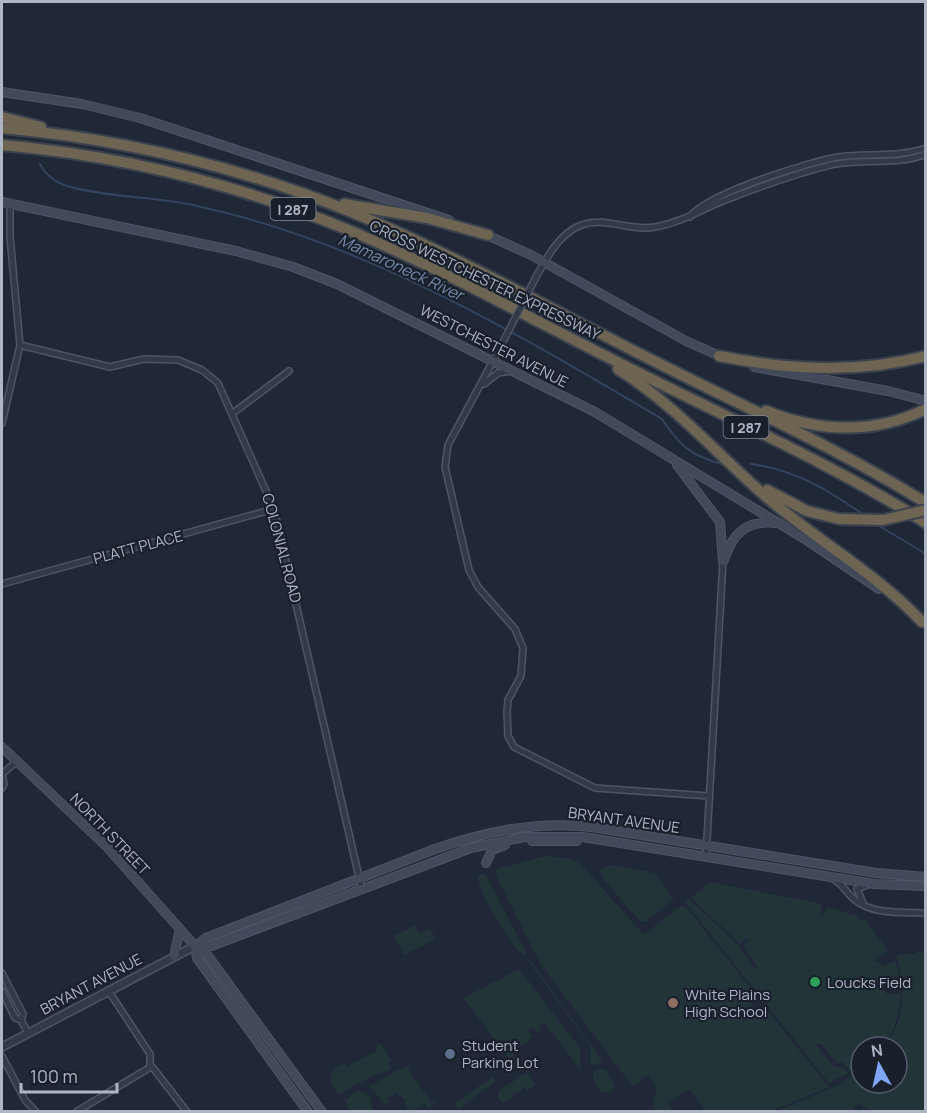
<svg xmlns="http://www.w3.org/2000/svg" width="927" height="1113" font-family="Manrope,sans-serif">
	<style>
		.green { fill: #223438 }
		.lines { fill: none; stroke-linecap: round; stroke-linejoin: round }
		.stream { stroke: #34435e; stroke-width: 2 }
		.minor-casing { stroke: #4e5562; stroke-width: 8 }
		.tertiary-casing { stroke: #4e5562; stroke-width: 10 }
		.secondary-casing { stroke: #4e5562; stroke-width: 10 }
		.motorway-casing { stroke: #3b424f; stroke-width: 14 }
		.minor { stroke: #333a47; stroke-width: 5 }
		.tertiary { stroke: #333a47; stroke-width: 7 }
		.secondary { stroke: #42495a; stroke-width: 8 }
		.motorway { stroke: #6d6451; stroke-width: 10 }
		.minor-bridge-casing { stroke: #4e5562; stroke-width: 8; stroke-linecap: butt }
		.motorway-bridge-casing { stroke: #3b424f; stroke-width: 14; stroke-linecap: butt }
		.minor-bridge { stroke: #333a47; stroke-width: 5 }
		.motorway-bridge { stroke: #6d6451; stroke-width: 10 }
		.leisure-dot { fill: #2e9e5b; stroke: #19202c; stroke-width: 2 }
		.education-dot { fill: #8d6e63; stroke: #19202c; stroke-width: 2 }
		.service-dot { fill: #5c6f8a; stroke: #19202c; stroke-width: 2 }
		.labels { text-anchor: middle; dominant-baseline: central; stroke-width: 4.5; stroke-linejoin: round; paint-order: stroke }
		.shield { fill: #19202c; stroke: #818896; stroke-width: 1.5 }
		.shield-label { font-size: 14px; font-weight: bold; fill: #aeb5c4 }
		.street-label { font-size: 15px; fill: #aeb5c4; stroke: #19202c }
		.poi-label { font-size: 15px; fill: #aeb5c4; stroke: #19202c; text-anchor: start }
		.water-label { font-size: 16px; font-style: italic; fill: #768aac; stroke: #19202c }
	</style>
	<rect width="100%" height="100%" fill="#202837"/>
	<!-- green -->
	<path class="green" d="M546 856 567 858 581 864 644 935 680 906 686 907 757 996 750 1002 757 1011 764 1006 829 1087 776 1109V1112L706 1111 689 1089 668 1104 674 1111H655L653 1103 657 1088 648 1075 632 1086 540 963 497 877 496 871 500 868Z
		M609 865 655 873 674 899 647 921 641 922 602 878 600 870Z
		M485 873 526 953 524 955C510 945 478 893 478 876Z
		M710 882 822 904 820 912 823 915 828 907 856 916 861 921 864 919 888 950 874 962H878L883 967 895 960 901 980 900 989 891 988 884 981 879 984 887 994H901C898 1013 897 1032 882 1047H861V1064L851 1072 842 1061 838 1064 821 1044H815L835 1067 844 1068 848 1073 829 1083 685 902 689 899 737 944 755 969 758 968 743 946 749 941 747 938 740 944 691 898Z
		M415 925 420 934 430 929 436 939 404 955 394 936Z
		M917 952H925V1111H871L859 1104 853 1107 856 1111H777L841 1084 861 1066V1083H897V1047H884C905 1023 906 987 897 958L899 954H917Z
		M531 961 603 1062 590 1066 591 1052 588 1043 529 962Z
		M519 969 580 1048V1069L544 1022 539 1026 542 1030 538 1034 532 1027 528 1030 533 1037 512 1052 523 1067 516 1068 465 1000 460 1005 466 997Z
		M380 1043 392 1060 388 1062 392 1069 364 1080 339 1095 330 1081 333 1069 344 1063 348 1066 376 1051V1046Z
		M410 1064 409 1071 432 1103 436 1100 437 1102 429 1108 424 1103 412 1111H405L408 1109 404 1103 406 1101 396 1093 387 1099 389 1102 386 1105 369 1086Z
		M599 1069 606 1070 615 1086 611 1093 601 1092 593 1080V1074Z
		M527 1072 536 1085 528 1090 525 1087 503 1103 498 1097 499 1091Z
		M492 1077 495 1082 458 1109 454 1104Z
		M359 1090 370 1097 373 1111H351L344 1101Z"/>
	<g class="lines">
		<!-- stream -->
		<path class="stream" d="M40 164C45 174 56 183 67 186 109 198 155 196 197 206 365 242 516 333 662 419 680 446 691 456 722 464
			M751 464C796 470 828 490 864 515
			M876 524 926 554"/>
		<!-- minor casing -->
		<g class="minor-casing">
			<path id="minor" d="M690 217C705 194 809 162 838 157 868 153 896 158 926 148
				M536 277C547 258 557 236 579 226 604 215 629 232 655 227 680 223 700 210 723 201 756 188 792 175 827 166 859 157 894 167 926 154
				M502 344 448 445 445 467 469 570 478 587 515 629 523 648 521 676 508 700 507 712 508 736 514 747 595 788 709 796
				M20 345 110 367 144 359 178 360 202 370 218 383 274 509 362 890
				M484 384 498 373 512 371
				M233 413 289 371
				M2 423 20 345 10 237V204
				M2 584 274 509
				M2 774 17 761
				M2 775 4 784 2 788
				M706 856 723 561
				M833 879C843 884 846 893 854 899 871 915 904 912 926 913
				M863 903 857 889 867 885
				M2 973 23 1014 21 1020 28 1033
				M108 990 150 1054V1064L187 1112
				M2 991 15 1018 21 1020
				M2 1056 25 1100 36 1112
				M76 1112 149 1068 150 1064"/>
		</g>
		<!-- tertiary casing -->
		<g class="tertiary-casing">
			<path id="tertiary" d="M2 1047 195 946"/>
		</g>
		<!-- secondary casing -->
		<g class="secondary-casing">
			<path id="secondary" d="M2 92 82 104 140 118 449 220
				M2 202 236 251 293 267 337 284 595 412 808 541 879 589
				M485 234 531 255 686 341 722 357
				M754 367 888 391 926 401
				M677 465 720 522 723 561
				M724 560C733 533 746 520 776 523
				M2 747 107 847 195 946 208 956 322 1112
				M532 841H577
				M486 863 492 850 505 845
				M195 946 206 938 435 849C487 831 538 821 592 827L876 873 926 877
				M195 946H211L471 848 525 837H583L874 884 926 886
				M195 946 197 958 308 1112
				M174 956 180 929"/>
		</g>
		<!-- motorway casing -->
		<g class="motorway-casing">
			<path id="motorway" d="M2 117 41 127
				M2 128C122 139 241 167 354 213 454 255 551 309 648 358 740 405 838 448 926 503
				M2 145C124 156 245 186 358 234 452 274 543 325 635 371 732 420 834 465 926 523
				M344 204 427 218 488 235
				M719 356C788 370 856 374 926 356
				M618 369C676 406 713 450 763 494 814 539 875 572 922 622
				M766 411C819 432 873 435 926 409
				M767 490 807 511 839 519"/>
		</g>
		<!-- minor -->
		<use href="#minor" class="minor"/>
		<!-- tertiary -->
		<use href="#tertiary" class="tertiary"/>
		<!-- secondary -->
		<use href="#secondary" class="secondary"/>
		<!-- motorway -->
		<use href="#motorway" class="motorway"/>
		<!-- minor-bridge casing -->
		<g class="minor-bridge-casing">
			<path id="minor-bridge" d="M502 344 536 277"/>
		</g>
		<!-- motorway-bridge casing -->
		<g class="motorway-bridge-casing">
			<path id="motorway-bridge" d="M839 519 883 520 926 510"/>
		</g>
		<!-- minor-bridge -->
		<use href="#minor-bridge" class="minor-bridge"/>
		<!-- motorway-bridge -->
		<use href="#motorway-bridge" class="motorway-bridge"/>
	</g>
	<!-- markers -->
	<circle class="leisure-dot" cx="815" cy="982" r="6"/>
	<circle class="education-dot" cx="673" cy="1003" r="6"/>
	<circle class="service-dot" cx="450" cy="1054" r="6"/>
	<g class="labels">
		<!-- shield labels -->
		<g class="shield">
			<rect x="270.5" y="198" width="45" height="22" rx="4.5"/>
			<rect x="723.5" y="416" width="45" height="22" rx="4.5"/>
		</g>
		<g class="shield-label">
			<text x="293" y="209">I 287</text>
			<text x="746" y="427">I 287</text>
		</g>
		<!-- street labels -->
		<g class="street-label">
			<text transform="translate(485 280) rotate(26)">CROSS WESTCHESTER EXPRESSWAY</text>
			<text transform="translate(494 346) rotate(27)">WESTCHESTER AVENUE</text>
			<text transform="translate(138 547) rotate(-15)">PLATT PLACE</text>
			<text transform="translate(282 548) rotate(75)">COLONIAL ROAD</text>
			<text transform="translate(624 820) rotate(8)">BRYANT AVENUE</text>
			<text transform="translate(110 834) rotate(46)">NORTH STREET</text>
			<text transform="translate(91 984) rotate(-28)">BRYANT AVENUE</text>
		</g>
		<!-- poi labels -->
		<g class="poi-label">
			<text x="827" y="982">Loucks Field</text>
			<text x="685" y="994">White Plains<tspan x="685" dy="17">High School</tspan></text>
			<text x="462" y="1045">Student<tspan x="462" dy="17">Parking Lot</tspan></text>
		</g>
		<!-- water labels -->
		<g class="water-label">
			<text transform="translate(401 267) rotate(25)">Mamaroneck River</text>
		</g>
	</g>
	<!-- border -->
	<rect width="927" height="1113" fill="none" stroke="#aeb5c4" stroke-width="6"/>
	<!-- north arrow -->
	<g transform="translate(879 1065) rotate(352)"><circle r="28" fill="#19202c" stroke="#555c69" stroke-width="1.5"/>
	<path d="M0-4.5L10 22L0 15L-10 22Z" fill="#81a6f6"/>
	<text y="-9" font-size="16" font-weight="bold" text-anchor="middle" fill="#aeb5c4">N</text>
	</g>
	<!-- scale -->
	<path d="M21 1083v9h96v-9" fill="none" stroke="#aeb5c4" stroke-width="3"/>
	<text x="30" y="1083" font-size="18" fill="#aeb5c4" stroke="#19202c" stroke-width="4.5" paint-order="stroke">100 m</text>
</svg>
